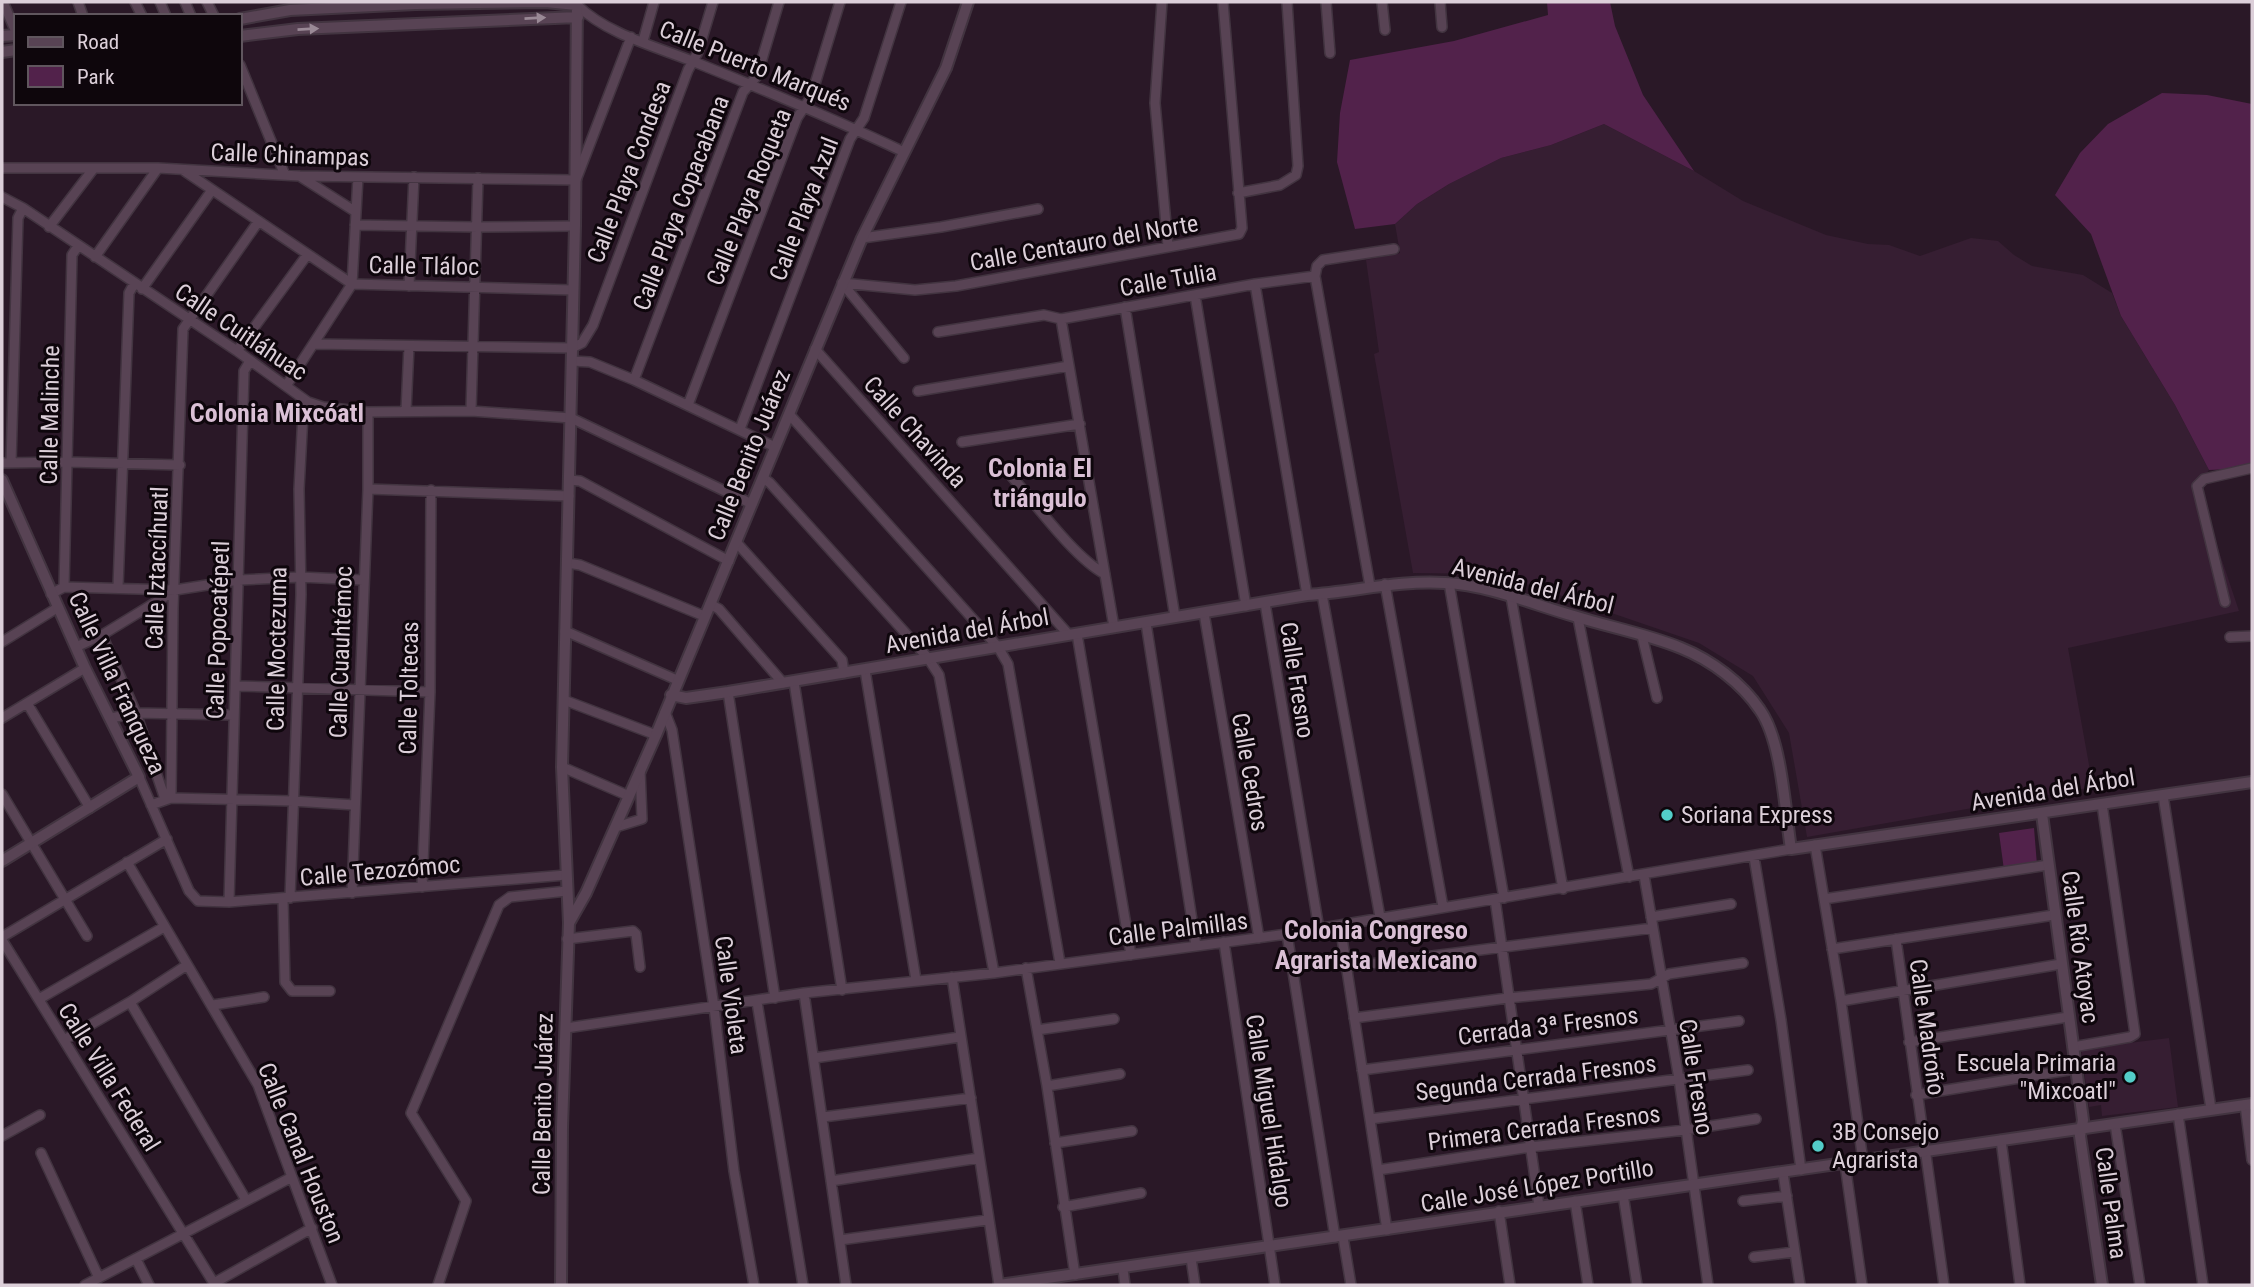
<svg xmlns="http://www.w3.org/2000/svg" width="2254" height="1287" font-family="'Roboto Condensed',sans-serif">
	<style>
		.built { fill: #361e32 }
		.green { fill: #52224b }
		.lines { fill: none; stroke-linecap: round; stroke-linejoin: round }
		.minor-casing { stroke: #423440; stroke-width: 12 }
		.tertiary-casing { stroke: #423440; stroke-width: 14 }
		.minor { stroke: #584354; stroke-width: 9 }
		.tertiary { stroke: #584354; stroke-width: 10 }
		.oneway { fill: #9a8996 }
		.poi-dot { fill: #53cdc9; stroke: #0e060c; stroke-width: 2.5 }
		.labels { text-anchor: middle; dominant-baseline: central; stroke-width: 6; stroke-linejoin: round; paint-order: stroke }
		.street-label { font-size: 24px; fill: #dccfd9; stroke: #0e060c }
		.poi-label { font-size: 24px; fill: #dccfd9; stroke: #0e060c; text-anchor: start }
		.neighbourhood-label { font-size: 26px; font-weight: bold; fill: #dac0d5; stroke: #0e060c }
	</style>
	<rect width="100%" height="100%" fill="#2a1827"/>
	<!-- built -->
	<path class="built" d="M1604 124 1694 171 1743 201 1826 235 1868 244 1889 245 1920 256 1971 238 1998 241 2014 255 2032 266 2083 275 2112 293 2121 316 2175 405 2209 470 2197 486 2239 611 2068 648 2093 787 1807 837 1789 733 1753 676 1699 643 1498 574 1413 573 1374 354 1379 352 1366 260 1400 253 1395 224 1417 204 1449 184 1501 158 1551 145Z
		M2169 1038 2178 1107 2102 1116 2101 1105 2089 1107 2081 1049Z"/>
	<!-- green -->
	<path class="green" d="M1547 2H1610L1615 26 1643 95 1694 171 1604 124 1551 145 1501 158 1449 184 1417 204 1395 224 1355 229 1337 162 1340 113 1350 60 1454 41 1548 15Z
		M2162 93 2207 95 2252 104V468L2209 470 2175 405 2121 316 2091 234 2055 195 2080 153 2108 124Z
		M2034 828 2037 865 2004 870 1999 833Z"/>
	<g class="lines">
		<!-- minor casing -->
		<g class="minor-casing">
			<path id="minor" d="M3 2 16 32
				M78 2 83 16
				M135 2 142 16
				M160 2 166 16
				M185 2 191 16
				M207 2 214 16
				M1162 2 1155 103 1168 246
				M1326 2 1330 53
				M1382 2 1385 30
				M1440 2 1442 27
				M577 5C608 35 658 47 697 63 767 91 836 120 904 152
				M643 41 654 2
				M240 65 284 173
				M2 168H158L300 176 576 180 631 37
				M183 170 352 284 573 290
				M301 177 356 212
				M1238 193 1280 185 1296 175 1298 166 1287 2
				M2 197 23 208 237 351 308 402 323 407 368 412 471 411 571 418 752 504
				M355 225 478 227 575 226
				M49 227 94 168
				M862 238 941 227 1038 209
				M95 257 158 168
				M1315 276 1370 586
				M842 283 915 290 956 286 1239 234 1242 228 1223 2
				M842 283 904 358
				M1255 284 1307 595
				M409 286 414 177
				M142 289 212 190
				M1195 295 1246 606
				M1125 307 1175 617
				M1061 319 1114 627
				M938 332 1044 315 1061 319 1255 284 1315 276 1317 266 1323 260 1394 249
				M314 344 572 348 582 343 593 325 688 70 698 52 713 2
				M815 349 1069 635
				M237 351 307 255
				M572 361 590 362 634 380 775 447
				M634 380 743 92 757 76 779 2
				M286 386 352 284 358 177
				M918 391 1069 366
				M688 405 797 118 811 97 840 2
				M406 411 409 346
				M471 411 478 178
				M789 414 998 647 1008 664 1060 963
				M740 429 850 139 864 118 901 2
				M962 442 1080 424
				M2 463 68 462 180 465
				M11 463 18 218 23 208
				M1007 471C1032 499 1074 558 1105 574
				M763 478 770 483 928 658 939 675 994 973
				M569 480 580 481 729 561
				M368 489 569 496
				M737 543 842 660 844 673
				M567 563 580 565 704 616
				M1449 583 1504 898
				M1385 584 1443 907
				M64 587 72 255 78 246
				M118 587 129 293 134 284
				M51 594 64 587 175 590 239 580 300 577 363 580
				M1322 594 1380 917
				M1511 597 1563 889
				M2225 602 2197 486 2204 479 2252 468
				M1265 603 1319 929
				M710 604 719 609 783 683
				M1204 613 1259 938
				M1578 618 1629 877
				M1146 623 1196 946
				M565 631 677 680
				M1077 634 1131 955
				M102 635 136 713 165 799
				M1642 636 1657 698
				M2230 637 2252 636
				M2 642 57 608
				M76 647 102 635 174 591
				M865 670 916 980
				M794 682 842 990
				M236 686 430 692
				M728 692 775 998
				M564 700 656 735
				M27 703 90 808
				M665 712 672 730 714 1007 734 1171 754 1285
				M2 718 85 668
				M111 718 136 713 234 715
				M562 767 629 796
				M139 777 189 891 198 901 229 902 566 875
				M2 794 87 936
				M2163 795 2211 1109
				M171 798 293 801 355 805
				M151 805 171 798 173 609 183 329 258 222
				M616 827 642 819 640 770
				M1815 845 1841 1001 1863 1161
				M1754 857 1781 1020 1801 1170
				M127 862 258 1085 332 1285
				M1644 875 1679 1079 1708 1285
				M422 887 430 692 431 490
				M352 893 368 489V412
				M283 898 285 982 292 991H330
				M290 898 301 594 299 489 303 414 308 402
				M1495 899 1539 1206
				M1824 899 2048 865
				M229 902 244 371 250 361
				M1651 917 1731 904
				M1340 925 1387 1230
				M1287 934 1335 1237
				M2 937 167 839
				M567 939 633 931 636 934 640 967
				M1896 939 1944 1285
				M2 940 215 1285
				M1224 942 1275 1285
				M1832 949 2054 915
				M1346 967 1653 928
				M1026 968 1047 1086 1075 1275
				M952 977 999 1285
				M804 993 846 1285
				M39 999 164 927
				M1841 1001 2061 964
				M130 1002 246 1200
				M757 1002 803 1285
				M213 1005 264 997
				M1354 1018 1508 998 1651 984 1669 974 1743 963
				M566 1028 804 993 994 973 1287 934 1791 849
				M1037 1030 1114 1019
				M64 1040 130 1002 187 965
				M1909 1042 2068 1017
				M2073 1047 2130 1037 2135 1034 2102 804
				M814 1058 960 1037
				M1362 1070 1739 1021
				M1047 1086 1120 1074
				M1916 1095 2075 1069
				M2245 1105 2252 1160
				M2178 1114 2203 1285
				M823 1117 971 1098
				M1370 1119 1748 1070
				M2115 1124 2140 1285
				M2 1136 40 1115
				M2001 1140 2020 1285
				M1055 1143 1132 1131
				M41 1153 99 1278
				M1845 1164 1862 1285
				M1378 1170 1530 1147 1685 1130 1756 1119
				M1783 1173 1800 1285
				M831 1181 979 1158
				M1623 1194 1637 1285
				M1575 1201 1588 1285
				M1743 1201 1787 1196
				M1063 1207 1141 1193
				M1499 1211 1510 1285
				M1343 1237 1351 1285
				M840 1240 987 1220
				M1754 1257 1794 1252
				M1191 1258 1195 1285
				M136 1259 149 1285
				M1123 1269 1125 1285
				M214 1283 312 1228
				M85 1285 292 1177
				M438 1285 466 1201 411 1113 499 905 510 897 567 891"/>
		</g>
		<!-- tertiary casing -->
		<g class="tertiary-casing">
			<path id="tertiary" d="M240 19 290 10 416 4 545 2 577 5
				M2 36 16 35
				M240 36 298 29 578 17
				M2 52 16 50
				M2 480 85 668 139 777 2 861
				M671 695 686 698 728 692 1307 595C1354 592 1398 580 1445 583 1489 585 1532 604 1574 616 1609 627 1647 634 1681 648 1711 660 1742 683 1760 710 1782 741 1785 811 1791 849L2252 782
				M2042 814 2083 1120 2080 1136 2102 1285
				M569 923 586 893 656 735 862 238 946 68 968 2
				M561 1285 562 1127 569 923 562 767 575 226 577 2
				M999 1285 2252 1104"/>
		</g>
		<!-- minor -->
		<use href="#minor" class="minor"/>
		<!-- tertiary -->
		<use href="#tertiary" class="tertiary"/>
	</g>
	<!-- one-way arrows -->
	<defs><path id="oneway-solid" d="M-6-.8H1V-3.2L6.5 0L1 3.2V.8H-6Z" transform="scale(1.75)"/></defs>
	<g class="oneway">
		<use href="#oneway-solid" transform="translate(535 18) rotate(-3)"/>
		<use href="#oneway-solid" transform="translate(308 29) rotate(-3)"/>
	</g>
	<!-- markers -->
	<g class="poi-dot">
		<circle cx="1667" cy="815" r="7"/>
		<circle cx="2130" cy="1077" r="7"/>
		<circle cx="1818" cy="1146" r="7"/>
	</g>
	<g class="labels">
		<!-- street labels -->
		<g class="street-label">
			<text transform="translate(755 66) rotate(22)">Calle Puerto Marqués</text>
			<text transform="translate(290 155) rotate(2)">Calle Chinampas</text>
			<text transform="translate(629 172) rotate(-69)">Calle Playa Condesa</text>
			<text transform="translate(749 197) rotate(-68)">Calle Playa Roqueta</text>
			<text transform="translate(681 203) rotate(-69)">Calle Playa Copacabana</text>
			<text transform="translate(804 209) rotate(-69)">Calle Playa Azul</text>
			<text transform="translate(1084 243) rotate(-10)">Calle Centauro del Norte</text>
			<text transform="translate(424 266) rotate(1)">Calle Tláloc</text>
			<text transform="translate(1168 280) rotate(-10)">Calle Tulia</text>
			<text transform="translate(241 332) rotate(34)">Calle Cuitláhuac</text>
			<text transform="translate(50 415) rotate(-89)">Calle Malinche</text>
			<text transform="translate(915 432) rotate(48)">Calle Chavinda</text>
			<text transform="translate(749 455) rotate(-68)">Calle Benito Juárez</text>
			<text transform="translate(157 568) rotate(-88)">Calle Iztaccíhuatl</text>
			<text transform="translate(1533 586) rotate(14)">Avenida del Árbol</text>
			<text transform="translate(218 630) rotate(-88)">Calle Popocatépetl</text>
			<text transform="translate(967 631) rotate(-10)">Avenida del Árbol</text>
			<text transform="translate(277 649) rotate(-89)">Calle Moctezuma</text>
			<text transform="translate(341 652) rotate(-88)">Calle Cuauhtémoc</text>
			<text transform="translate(1297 680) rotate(81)">Calle Fresno</text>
			<text transform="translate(117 683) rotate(65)">Calle Villa Franqueza</text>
			<text transform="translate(409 688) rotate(-89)">Calle Toltecas</text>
			<text transform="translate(1250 772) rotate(80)">Calle Cedros</text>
			<text transform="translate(2053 790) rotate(-9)">Avenida del Árbol</text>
			<text transform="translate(380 871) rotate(-5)">Calle Tezozómoc</text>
			<text transform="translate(1178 929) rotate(-7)">Calle Palmillas</text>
			<text transform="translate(2080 947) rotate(82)">Calle Río Atoyac</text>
			<text transform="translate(731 995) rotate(82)">Calle Violeta</text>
			<text transform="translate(1548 1026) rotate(-7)">Cerrada 3ª Fresnos</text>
			<text transform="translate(1927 1027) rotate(82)">Calle Madroño</text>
			<text transform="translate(109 1077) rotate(58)">Calle Villa Federal</text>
			<text transform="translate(1696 1077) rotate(81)">Calle Fresno</text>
			<text transform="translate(1536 1078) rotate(-7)">Segunda Cerrada Fresnos</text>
			<text transform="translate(543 1104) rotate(-89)">Calle Benito Juárez</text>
			<text transform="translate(1269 1111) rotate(81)">Calle Miguel Hidalgo</text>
			<text transform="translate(1544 1128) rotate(-7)">Primera Cerrada Fresnos</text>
			<text transform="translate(301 1153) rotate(68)">Calle Canal Houston</text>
			<text transform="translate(1537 1186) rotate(-9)">Calle José López Portillo</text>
			<text transform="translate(2111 1203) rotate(82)">Calle Palma</text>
		</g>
		<!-- poi labels -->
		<g class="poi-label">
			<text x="1681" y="815">Soriana Express</text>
			<text x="2116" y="1063" text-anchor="end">Escuela Primaria<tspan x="2116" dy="28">"Mixcoatl"</tspan></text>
			<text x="1832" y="1132">3B Consejo<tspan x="1832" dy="28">Agrarista</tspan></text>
		</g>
		<!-- neighbourhood labels -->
		<g class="neighbourhood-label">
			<text x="277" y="413">Colonia Mixcóatl</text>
			<text x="1040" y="468">Colonia El<tspan x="1040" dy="30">triángulo</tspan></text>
			<text x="1376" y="930">Colonia Congreso<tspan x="1376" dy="30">Agrarista Mexicano</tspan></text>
		</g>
	</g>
	<!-- border -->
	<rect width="2254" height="1287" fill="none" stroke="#dccfd9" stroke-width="7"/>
	<!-- legend -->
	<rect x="14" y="14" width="228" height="91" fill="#0e060c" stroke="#60565e" stroke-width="2"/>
	<rect x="28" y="37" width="35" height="10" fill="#584354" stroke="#60565e" stroke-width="2"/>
	<text x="77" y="49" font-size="21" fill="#dccfd9">Road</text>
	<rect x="28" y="66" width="35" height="21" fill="#52224b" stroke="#60565e" stroke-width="2"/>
	<text x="77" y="84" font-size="21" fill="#dccfd9">Park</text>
</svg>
